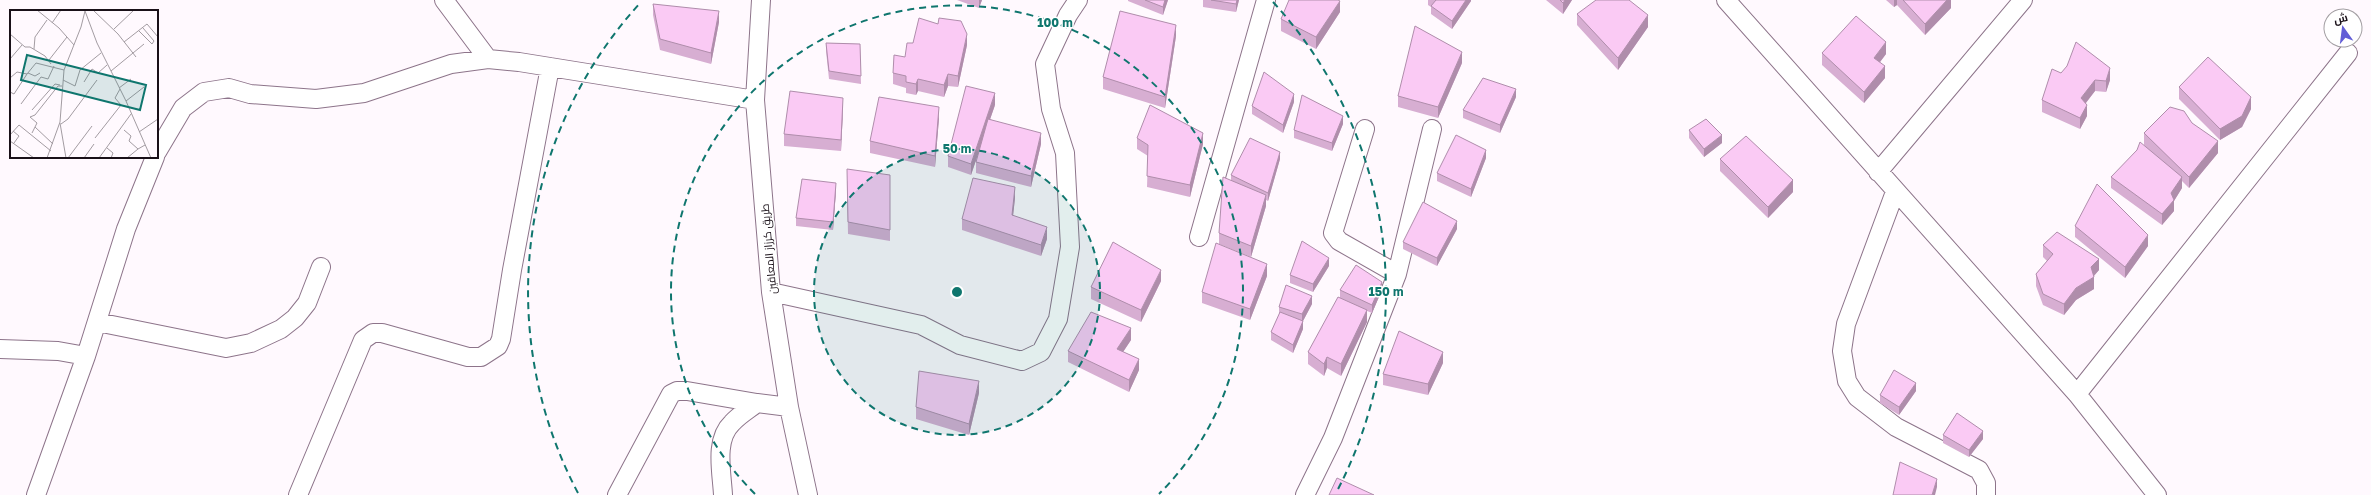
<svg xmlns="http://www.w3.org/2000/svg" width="2371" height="495" font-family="'Golos Text',Cairo,sans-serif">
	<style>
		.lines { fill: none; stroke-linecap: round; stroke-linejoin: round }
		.minor-casing { stroke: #8d748a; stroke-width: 20 }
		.minor { stroke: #fff; stroke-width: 18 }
		.wall { fill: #d7aed2 }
		.shaded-wall { fill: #af8dab }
		.building { fill: #facaf4; stroke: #af8dab }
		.ring { fill: none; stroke: #0f766e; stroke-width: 2; stroke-dasharray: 7 5 }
		.labels { text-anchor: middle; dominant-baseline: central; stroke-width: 3; stroke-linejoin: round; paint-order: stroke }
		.street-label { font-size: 11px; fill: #191018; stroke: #fff }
		.inset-road { fill: none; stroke: #a39ca2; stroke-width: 1 }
		.view { fill: #0f766e; fill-opacity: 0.15; stroke: #0f766e; stroke-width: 2 }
		.inset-edge { fill: none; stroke: #191018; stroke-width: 2 }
		.centre { fill: #0f766e; stroke: #fff; stroke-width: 2 }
		.ring-label { font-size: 12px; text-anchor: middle; font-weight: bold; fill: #0f766e; stroke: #fff; stroke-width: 3; stroke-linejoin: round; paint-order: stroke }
	</style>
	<rect width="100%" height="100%" fill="#fff9fe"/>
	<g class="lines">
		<!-- minor casing -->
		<g class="minor-casing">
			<path id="minor" d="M444 0 488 59
				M761 0 755 100 771 292 789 407 808 495
				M1726 0 2077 394 2157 495
				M1365 129 1333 233 1339 241 1397 274
				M157 152 183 108 204 92 229 88 250 94 316 99 364 93 451 64 488 59 519 62 755 100
				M1878 172 2023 0
				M1895 192 1846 324 1842 351 1847 381 1857 397 1896 427 1979 470 1986 483V495
				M1199 237 1266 0
				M771 292 921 325 960 345 1022 361 1041 352 1058 319 1070 247 1065 153 1051 109 1045 64 1068 15 1078 0
				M97 322 226 348 251 343 281 329 295 318 307 303 321 267
				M0 349 58 351 86 356 126 229 155 157
				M2077 394 2348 53
				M36 495 86 356
				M298 495 363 340 373 333H382L468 357H481L498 346 501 339 512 270 550 67
				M617 495 671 394 677 391H687L757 403
				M723 495C722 473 714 440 732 423 739 415 748 410 757 403L789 407
				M1305 495 1333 438 1397 274 1432 129"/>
		</g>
		<!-- minor -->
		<use href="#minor" class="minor"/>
	</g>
	<!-- wall -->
	<path class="wall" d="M957 0H982L979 8Z
		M1128 0H1168L1163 15 1128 1Z
		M1203 0H1239L1236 12 1203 7Z
		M1428 0H1471V1L1452 29 1431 14V7L1428 5Z
		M1546 0H1572L1563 14Z
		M1886 0H1951V8L1925 35 1897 5 1894 7Z
		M653 4 719 22 711 64 660 50 653 15Z
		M1340 12 1316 49 1281 31V19Z
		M1577 14 1648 27 1618 70 1577 25Z
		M1176 36 1165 108 1103 89V77Z
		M826 43 860 44 861 84 829 79 826 51Z
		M967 45 958 87 948 86 944 97 918 91 916 95 906 93V88L893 84V73L905 57Z
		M1822 53 1886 54 1880 62 1885 78 1864 103 1822 65Z
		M1462 63 1438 118 1398 107V96Z
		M2061 73 2110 80 2106 92 2095 91 2086 103 2087 116 2080 129 2042 112V100Z
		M2179 87 2251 109 2242 127 2220 140 2179 99Z
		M1516 97 1500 133 1463 118V110Z
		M1294 102 1283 133 1252 114V106Z
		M995 105 990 119 1041 144 1031 187 976 173V162L980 148 971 175 948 167V156Z
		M843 109 841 151 784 146V134Z
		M939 118 935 167 870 153V141Z
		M2192 123 2218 153 2189 188 2182 181V188L2174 201V211L2162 225 2111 188V177L2148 149 2144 145V133Z
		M1343 124 1332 151 1294 138V130Z
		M1689 130 1722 143 1704 157 1689 138Z
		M1137 138 1203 144 1190 197 1147 187 1148 156 1137 149Z
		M1486 158 1471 197 1437 181V173Z
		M1280 159 1268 201 1266 200V206L1251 257 1219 244V233L1231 180V175Z
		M1720 159 1793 192 1768 218 1720 171Z
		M890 175V241L848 234 847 181Z
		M836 191 833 230 796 226V218Z
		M1015 198 1013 215 1047 239 1041 256 962 230V219Z
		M2075 226 2148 246 2125 278 2075 237Z
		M1457 229 1437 266 1403 249V242Z
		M2043 245 2099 270 2094 276V289L2076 300 2064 315 2043 305 2036 286V274L2047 261 2043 257Z
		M1329 266 1313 292 1290 283V275Z
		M1267 276 1250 320 1202 303V292Z
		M1161 281 1141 322 1091 299V287Z
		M1340 290H1382L1372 313 1367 311V322L1341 376 1327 368 1324 376 1308 364V352L1340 298Z
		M1312 304 1303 321V329L1293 353 1271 340V332L1279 315V307Z
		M1131 340 1123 352 1139 370 1129 392 1068 362V351Z
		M1443 363 1428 395 1383 385V374Z
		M1916 391 1899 415 1880 403V395Z
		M979 393 969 435 916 419V407Z
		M1943 435 1983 439 1969 457 1943 443Z"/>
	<!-- shaded-wall -->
	<path class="shaded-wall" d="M979 0H982L979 8Z
		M1165 0H1168L1163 15V7Z
		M1237 0H1239L1236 12V4Z
		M1466 0H1471V1L1452 29V21Z
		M1565 0H1572L1563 14V3Z
		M1894 0H1897V5L1894 7Z
		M1947 0H1951V8L1925 35V24Z
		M1340 1V12L1316 49V37Z
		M719 11V22L711 64V53Z
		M1648 15V27L1618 70V58Z
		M1176 25V36L1165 108V97Z
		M967 34V45L958 87V76Z
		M1886 42V54L1874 70V58Z
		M1462 52V63L1438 118V107Z
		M1885 66V78L1864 103V92Z
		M2110 68V80L2106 92V81Z
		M948 74V86L944 97V85Z
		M918 79V91L916 95V84Z
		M2095 80V91L2081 109V98Z
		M1516 89V97L1500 133V125Z
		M995 93V105L971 175V164Z
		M1294 94V102L1283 133V125Z
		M2251 97V109L2242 127 2220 140V129Z
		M843 98V109L841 151V140Z
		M2087 105V116L2080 129V118Z
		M939 107V118L935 167V156Z
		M1343 116V124L1332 151V143Z
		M1041 133V144L1031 187V176Z
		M1203 133V144L1190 197V185Z
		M1722 135V143L1704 157V149Z
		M2218 141V153L2189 188V177Z
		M1486 150V158L1471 197V189Z
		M1280 152V159L1268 201V193Z
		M2182 177V188L2174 201V211L2162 225V214L2171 193Z
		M1793 180V192L1768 218V207Z
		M836 183V191L833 230V222Z
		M1015 187V198L1012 226V215Z
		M1266 195V206L1251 257V246Z
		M1457 221V229L1437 266V258Z
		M1047 227V239L1041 256V245Z
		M2148 235V246L2125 278V267Z
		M1329 258V266L1313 292V284Z
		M2099 259V270L2091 279V267Z
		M1267 264V276L1250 320V309Z
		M1161 270V281L1141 322V310Z
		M2094 277V289L2076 300 2064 315V304L2076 288Z
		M1382 282V290L1372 313V305Z
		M1312 296V304L1303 321V329L1293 353V345L1302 322V314Z
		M1367 310V322L1341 376V364Z
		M1131 328V340L1117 361V349Z
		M1443 352V363L1428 395V384Z
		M1327 357V368L1324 376V364Z
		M1139 359V370L1129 392V380Z
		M979 381V393L969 435V424Z
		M1916 383V391L1899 415V407Z
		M1983 431V439L1969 457V450Z
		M1937 479V487L1935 495H1932Z"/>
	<!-- building -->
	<path class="building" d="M1145 0H1165L1163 7Z
		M1211 0H1237L1236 4Z
		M1289 0H1338L1340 1 1316 37 1281 19Z
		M1435 0H1466L1452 21 1431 6 1436 0Z
		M1560 0H1565L1563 3Z
		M1596 0H1629L1648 15 1618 58 1577 14Z
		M1903 0H1947L1925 24Z
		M653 4 719 11 711 53 660 39Z
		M1120 11 1176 25 1165 97 1103 77Z
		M1856 16 1886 42 1874 58 1885 66 1864 92 1822 53Z
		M919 18 938 24 939 18 961 21 967 34 958 76 948 74 944 85 918 79 916 84 906 82V76L893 73 894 55 905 57 907 43H913Z
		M1415 26 1462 52 1438 107 1398 96Z
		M2076 42 2110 68 2106 81 2095 80 2081 98 2087 105 2080 118 2042 100 2052 69 2061 73 2067 66Z
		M826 43 860 44 861 76 829 71Z
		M2208 57 2251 97 2242 116 2220 129 2179 87Z
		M1264 72 1294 94 1283 125 1252 106Z
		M1483 78 1516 89 1500 125 1463 110Z
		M966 86 995 93 971 164 948 156Z
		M790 91 843 98 841 140 784 134Z
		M1302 95 1343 116 1332 143 1294 130Z
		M879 97 939 107 935 156 870 141Z
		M1150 105 1203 133 1190 185 1147 176 1148 145 1137 138Z
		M2170 107 2184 111 2192 123 2218 141 2189 177 2144 133Z
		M988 119 1041 133 1031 176 976 162Z
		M1706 119 1722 135 1704 149 1689 130Z
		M1456 135 1486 150 1471 189 1437 173Z
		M1746 136 1793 180 1768 207 1720 159Z
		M1250 138 1280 152 1268 193 1231 175Z
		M2140 142 2182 177 2171 193 2174 200 2162 214 2111 177 2137 150Z
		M847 169 890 175V230L848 222Z
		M1223 177 1266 195 1251 246 1219 233Z
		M973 178 1015 187 1012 215 1047 227 1041 245 962 219Z
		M802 179 836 183 833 222 796 218Z
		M2097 184 2148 235 2125 267 2075 226Z
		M1423 202 1457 221 1437 258 1403 242Z
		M2057 232 2099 259 2091 267 2094 277 2076 288 2064 304 2043 294 2036 274 2053 254 2043 245Z
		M1302 241 1329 258 1313 284 1290 275Z
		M1113 242 1161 270 1141 310 1091 287Z
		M1216 243 1267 264 1250 309 1202 292Z
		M1356 265 1382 282 1372 305 1340 290Z
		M1286 285 1312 296 1302 314 1279 307Z
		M1338 297 1367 310 1341 364 1327 357 1324 364 1308 352Z
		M1091 312 1131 328 1117 349 1139 359 1129 380 1068 351Z
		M1280 312 1303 321 1293 345 1271 332Z
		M1399 331 1443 352 1428 384 1383 374Z
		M1894 370 1916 383 1899 407 1880 395Z
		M919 371 979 381 969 424 916 407Z
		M1957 413 1983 431 1969 450 1943 435Z
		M1900 462 1937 479 1932 495H1893Z
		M1337 478 1374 495H1329Z"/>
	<!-- distance rings -->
	<circle cx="957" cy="292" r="143" fill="#0f766e" fill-opacity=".12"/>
	<g class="ring">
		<circle cx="957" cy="292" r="143"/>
		<path d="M755 494A286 286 0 1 1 1159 494"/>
		<path d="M578 493A429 429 0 0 1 641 2M1273 2A429 429 0 0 1 1336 493"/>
	</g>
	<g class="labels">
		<!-- street labels -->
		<g class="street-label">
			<text transform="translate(768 249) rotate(-95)">طريق كرزاز المعاقين</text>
		</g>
	</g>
	<!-- overview -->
	<g transform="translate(10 10)">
		<rect width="148" height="148" fill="#fff9fe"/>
		<path class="inset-road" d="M27 0 49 18 64 35M83 0 108 24 126 47M75 1 87 33 116 91 141 148M42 13 51 0M104 19 124 0M129 21 142 34 144 31 133 18M0 24 15 37H20L35 46 41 54M114 32 137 14 148 27M24 39 25 27 37 10M0 49 12 35M39 50 57 27M101 61 134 34M18 63 25 66 30 63M0 68 7 62 17 64 26 53 54 60M53 70 65 76 70 60 91 43M74 72 82 59 88 63 97 55M109 78 121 69M0 82 4 84 17 64M116 91 134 77M11 94 31 67 38 69 44 56M22 100 45 74 50 75M50 113 56 148M51 114 58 109 87 70M25 117 43 134M114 120 121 126 119 131 128 139 135 135M3 121 9 126 4 133M129 122 148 109M22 123 27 113 20 107 25 105 48 76H52M0 125 9 115 41 141M85 128 111 95 105 88 110 79M0 131 24 148M97 138 103 143 101 148M37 148 50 112 54 60 71 17 75 1M58 148 82 116M74 148 84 134M89 148 121 104M117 148 128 139"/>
		<path class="view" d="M17 45 136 75 130 100 11 70Z"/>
		<rect width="148" height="148" class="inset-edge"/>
	</g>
	<circle cx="957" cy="292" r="6" class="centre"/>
	<g class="ring-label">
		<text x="1055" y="27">100 m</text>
		<text x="957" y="153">50 m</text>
		<text x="1386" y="296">150 m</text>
	</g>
	<!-- north arrow -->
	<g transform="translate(2343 28) rotate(346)"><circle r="19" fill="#ffffff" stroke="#a39fa3"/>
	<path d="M0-3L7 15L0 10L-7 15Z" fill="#625dd6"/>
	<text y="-6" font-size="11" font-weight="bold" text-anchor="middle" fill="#191018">ش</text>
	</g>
</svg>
